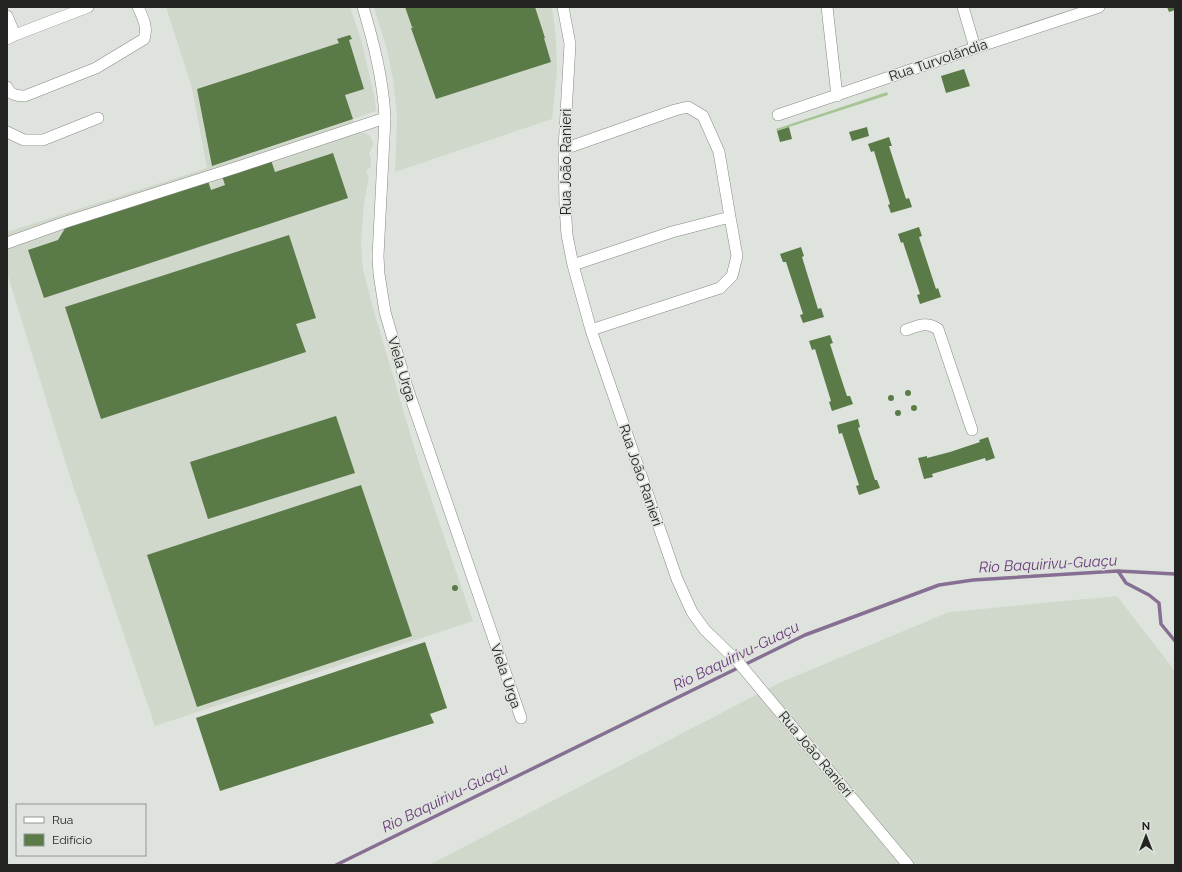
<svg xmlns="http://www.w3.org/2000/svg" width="1182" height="872" font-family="Raleway,sans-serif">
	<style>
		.built { fill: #d0d8cc }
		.green { fill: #a5c694 }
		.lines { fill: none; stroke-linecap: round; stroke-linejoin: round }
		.stream { stroke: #876f93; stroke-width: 3.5 }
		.building { fill: #5a7a47 }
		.minor-casing { stroke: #868a84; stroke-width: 12 }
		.minor { stroke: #fff; stroke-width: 11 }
		.labels { text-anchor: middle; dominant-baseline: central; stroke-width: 3.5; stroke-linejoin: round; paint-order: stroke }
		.street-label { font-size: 14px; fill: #232422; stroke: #dfe3dd }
		.water-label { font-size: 15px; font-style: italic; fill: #67397a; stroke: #dfe3dd }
	</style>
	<rect width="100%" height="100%" fill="#dfe3dd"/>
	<!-- built -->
	<path class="built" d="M166 7H350L361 39 374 95 376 111 353 119 358 133H365L369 135 373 141V145L369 154 371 158V166L366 172 369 177 364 204 361 242 363 269 373 308 418 460 473 621 155 726 71 480 7 273V232L207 168 192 88Z
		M374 7H552L556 38 557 72 552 119 395 172 397 116 393 79 387 50Z
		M1117 596 1175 671V865H429L779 683 949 612Z"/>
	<!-- green -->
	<path class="green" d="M887 92 888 95 789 127 777 131 776 129Z"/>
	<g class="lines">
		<!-- stream -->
		<path class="stream" d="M1118 571 1126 583 1149 595 1159 603 1161 624 1175 641
			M336 865 805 635 939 585 973 580 1118 571 1175 574"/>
	</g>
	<!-- building -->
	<path class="building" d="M405 7H535L545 38H544L551 62 436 99 411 28 414 27H412Z
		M1167 7H1175V10L1169 12Z
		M350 35 352 39 349 40 364 89 345 95 353 119 212 166 197 89 339 43 337 39Z
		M964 69 970 86 946 93 941 76Z
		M789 127 792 139 780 142 777 131Z
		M867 127 869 136 852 141 849 132Z
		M889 137 892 146H889L906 199 909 198 912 207 891 213 888 205 890 204 874 151 871 152 868 144Z
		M333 153 348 198 44 298 28 250 58 240 67 225 208 181 211 190 225 185 222 176 271 160 275 172Z
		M919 227 922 236 919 237 936 289 938 288 941 297 920 304 917 295 920 294 903 242 901 243 898 234Z
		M289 235 316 318 296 324 306 352 101 419 65 307Z
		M801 247 804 256 802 257 818 309 821 308 824 317 803 323 800 315 803 314 786 262H783L780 254Z
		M830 335 833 343 830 344 840 375 847 396H850L853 404 832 411 829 402 831 401 815 349 812 350 809 341Z
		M905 393a3 3 0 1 1 6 0a3 3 0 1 1-6 0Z
		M888 398a3 3 0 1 1 6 0a3 3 0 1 1-6 0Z
		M911 408a3 3 0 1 1 6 0a3 3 0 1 1-6 0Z
		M895 413a3 3 0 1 1 6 0a3 3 0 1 1-6 0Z
		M336 416 355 473 208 519 190 462Z
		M858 419 860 427 858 428 863 443 875 480H877L880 488 859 495 856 486 859 485 842 433 839 434 837 425Z
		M988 437 995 458 986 461 985 458 932 474 933 477 924 479 918 458 927 456V458L950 452 980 442 979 440Z
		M361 485 412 636 197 707 147 555Z
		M452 588a3 3 0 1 1 6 0a3 3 0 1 1-6 0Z
		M425 642 447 708 430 714 434 723 220 791 196 718Z"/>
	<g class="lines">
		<!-- minor casing -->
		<g class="minor-casing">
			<path id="minor" d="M363 7C374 44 383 79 385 118L378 256 379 274 385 312 407 387 521 718
				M563 7 570 44 564 149 565 206 567 235 573 265 591 330 677 579 692 612 705 630 739 663 754 681 908 865
				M827 7 837 96
				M963 7 975 48
				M7 16 15 35 7 39
				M15 35 88 7
				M7 87C10 95 17 96 25 96L96 68 144 39C148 27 143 18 138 7
				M778 115 975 48 1099 7
				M7 132 24 140H43L98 118
				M564 149 675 110 688 107 703 116 719 152 730 217 672 232 573 265
				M7 243 66 222 238 167 385 118
				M591 330 720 288 732 276 737 256 730 217
				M906 330C918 326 926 321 938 329L972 430"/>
		</g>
		<!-- minor -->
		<use href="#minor" class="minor"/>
	</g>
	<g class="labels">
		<!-- street labels -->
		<g class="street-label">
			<text transform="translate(938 60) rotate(-19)">Rua Turvolândia</text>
			<text transform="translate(566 162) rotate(-90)">Rua João Ranieri</text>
			<text transform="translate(402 369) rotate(73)">Viela Urga</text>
			<text transform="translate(641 475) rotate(71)">Rua João Ranieri</text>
			<text transform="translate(506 676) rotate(71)">Viela Urga</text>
			<text transform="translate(816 754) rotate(50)">Rua João Ranieri</text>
		</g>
		<!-- water labels -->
		<g class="water-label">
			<text transform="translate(1048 564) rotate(-3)">Rio Baquirivu-Guaçu</text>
			<text transform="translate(736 656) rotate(-26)">Rio Baquirivu-Guaçu</text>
			<text transform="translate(445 798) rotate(-26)">Rio Baquirivu-Guaçu</text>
		</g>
	</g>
	<!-- border -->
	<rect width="1182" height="872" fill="none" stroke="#232422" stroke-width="16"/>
	<!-- legend -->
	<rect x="16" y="804" width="130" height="52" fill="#dfe3dd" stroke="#949792"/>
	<rect x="24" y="817" width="20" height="6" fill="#ffffff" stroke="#949792"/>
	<text x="52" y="824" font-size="12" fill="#232422">Rua</text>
	<rect x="24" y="834" width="20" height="12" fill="#5a7a47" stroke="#949792"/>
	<text x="52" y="844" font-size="12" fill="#232422">Edifício</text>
	<!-- north arrow -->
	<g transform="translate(1146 836)" stroke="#dfe3dd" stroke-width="3" paint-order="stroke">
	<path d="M0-3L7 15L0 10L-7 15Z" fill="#232422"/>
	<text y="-6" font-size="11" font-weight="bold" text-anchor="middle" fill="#232422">N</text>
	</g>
</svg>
